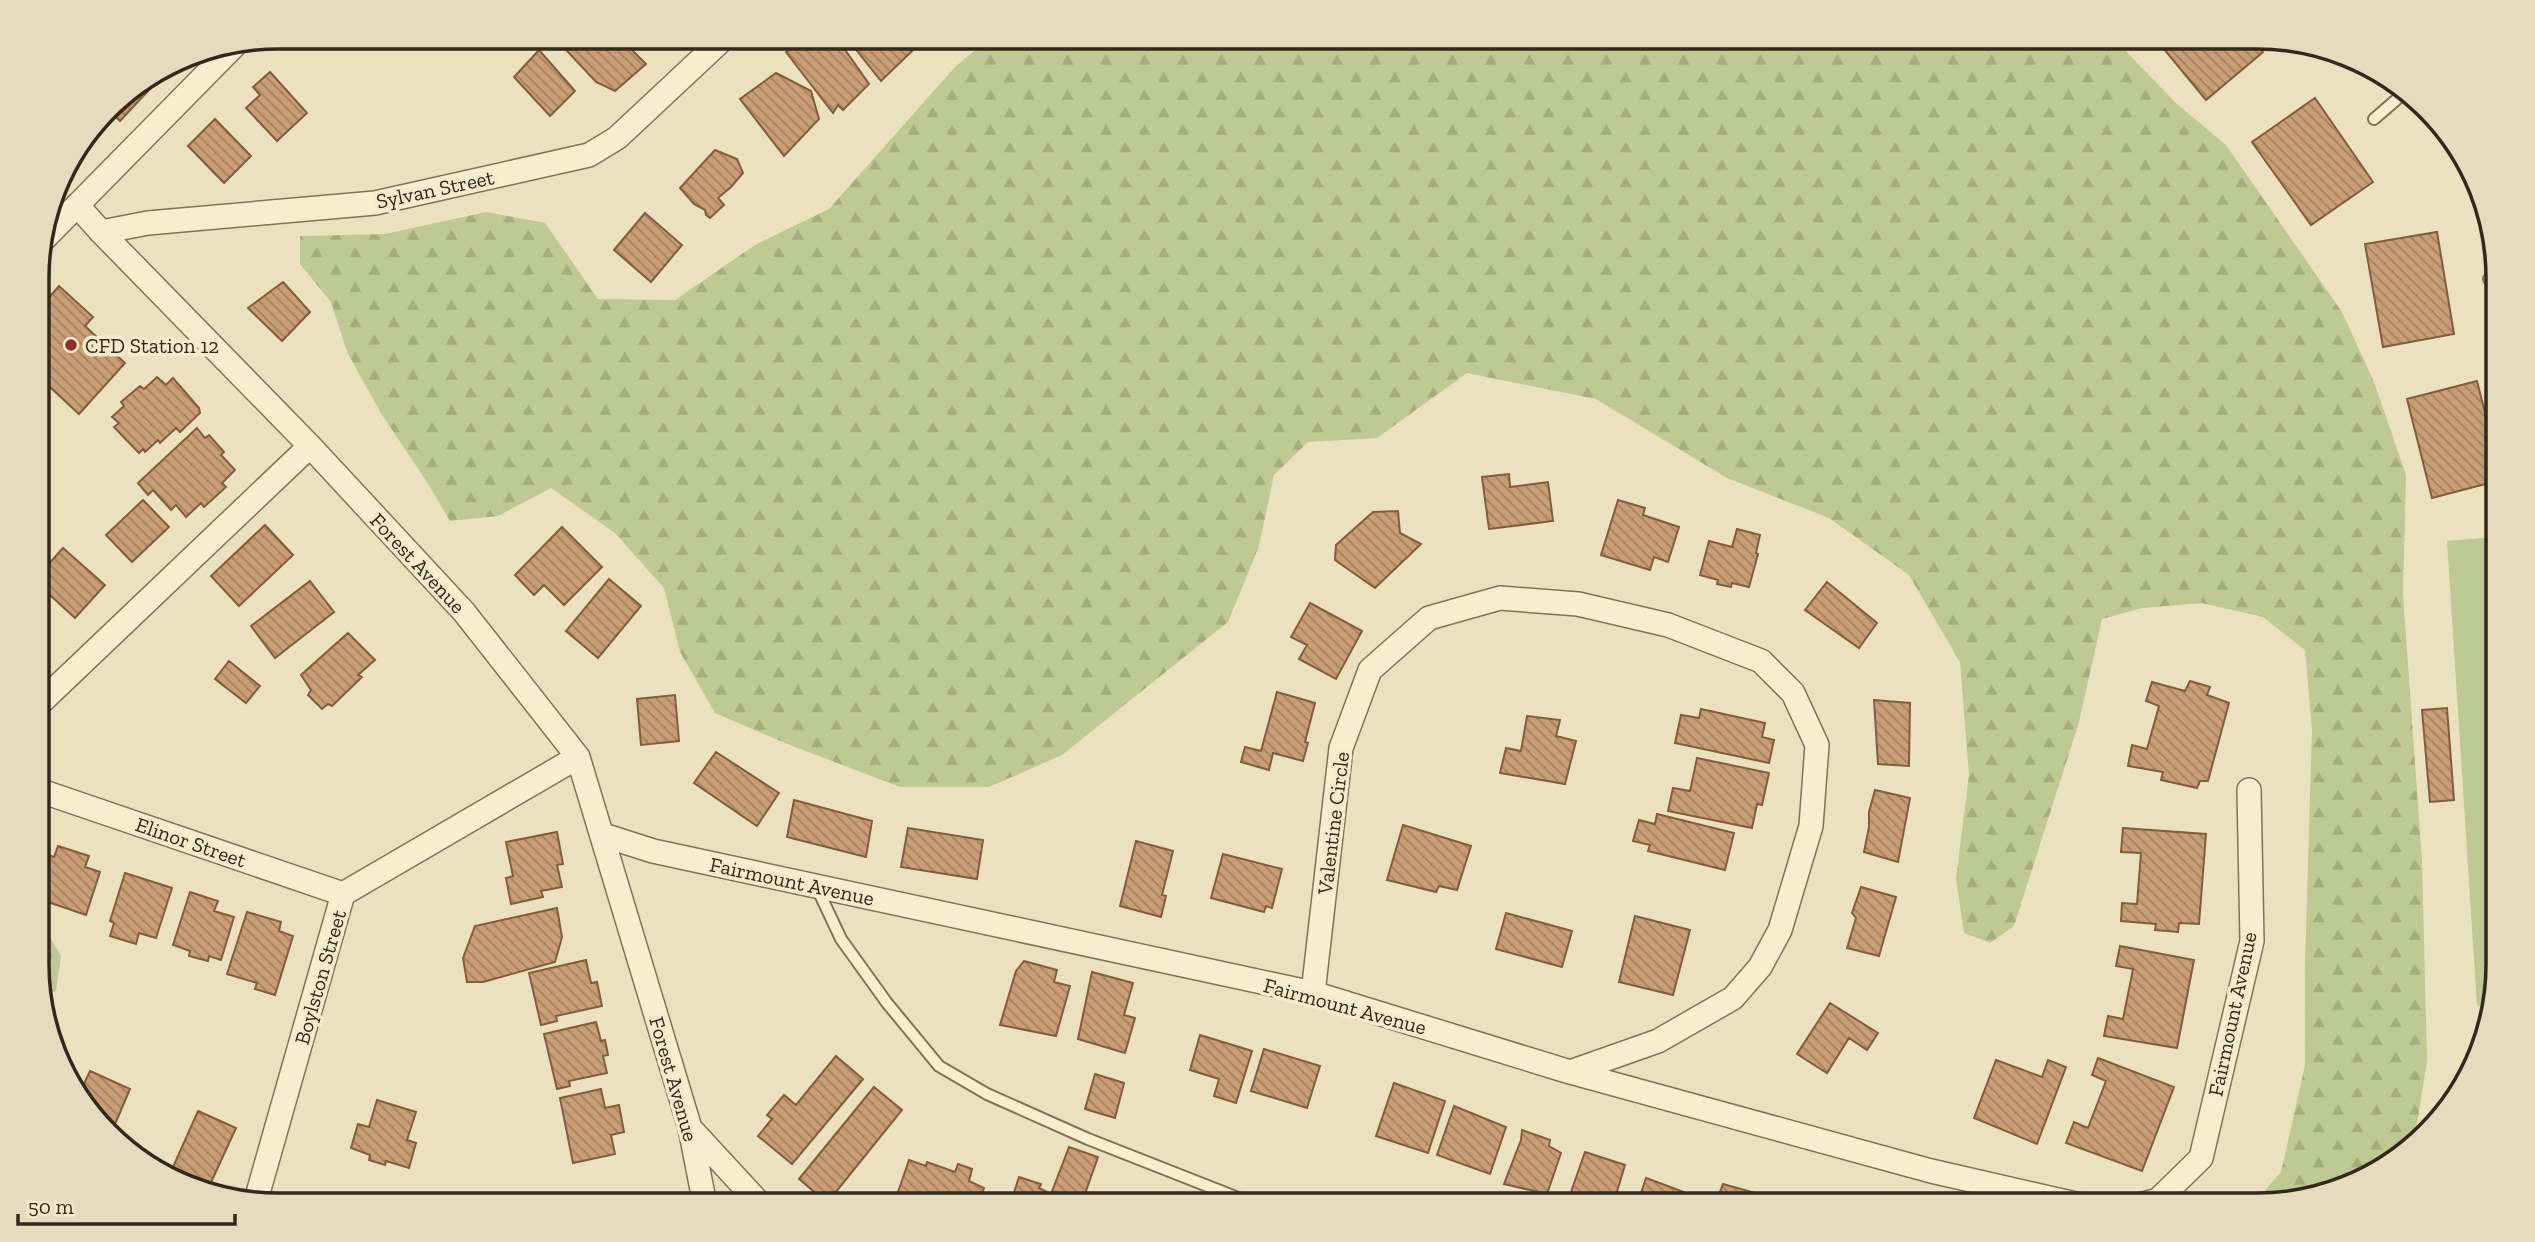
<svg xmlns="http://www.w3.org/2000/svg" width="2535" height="1242" font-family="'Zilla Slab',serif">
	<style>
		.green { fill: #bfc993 }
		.forest { fill: url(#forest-firs) }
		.building { fill: url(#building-back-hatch); stroke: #825d3e; stroke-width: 2 }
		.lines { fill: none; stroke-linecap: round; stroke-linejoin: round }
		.service-casing { stroke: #837257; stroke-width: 14 }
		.minor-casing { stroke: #837257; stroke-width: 26 }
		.service { stroke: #f7eed0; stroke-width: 10 }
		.minor { stroke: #f7eed0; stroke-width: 23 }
		.poi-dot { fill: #902f29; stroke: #f4ebcd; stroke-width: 2.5 }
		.labels { text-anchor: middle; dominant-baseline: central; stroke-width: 7; stroke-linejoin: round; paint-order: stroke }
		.street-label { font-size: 21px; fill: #33281c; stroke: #f4ebcd }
		.poi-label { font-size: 21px; fill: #33281c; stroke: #f4ebcd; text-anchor: start }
		.rim { fill: none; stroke: #33281c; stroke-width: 3.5 }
	</style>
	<defs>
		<pattern id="forest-firs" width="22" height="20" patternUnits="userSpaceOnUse" patternTransform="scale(1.75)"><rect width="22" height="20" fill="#bfc993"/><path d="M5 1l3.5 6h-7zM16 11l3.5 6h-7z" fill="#a5ad7e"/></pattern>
		<pattern id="building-back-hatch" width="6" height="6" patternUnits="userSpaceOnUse" patternTransform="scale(1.75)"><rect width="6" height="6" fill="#c99d75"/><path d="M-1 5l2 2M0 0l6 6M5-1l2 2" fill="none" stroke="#a4805f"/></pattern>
	</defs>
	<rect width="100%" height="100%" fill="#ece1be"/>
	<!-- green -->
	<path class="green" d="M2497 537 2498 965 2489 1005 2477 1006 2447 541Z"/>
	<!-- forest -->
	<path class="forest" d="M991 37H2112L2176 103 2226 145 2342 312 2374 382 2406 475 2403 594 2422 861 2427 1060 2415 1137 2391 1165 2273 1205H2252L2281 1172 2305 1065V963L2312 730 2305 650 2263 617 2202 603 2142 608 2102 619 2079 722 2014 926 1990 943 1964 933 1956 879 1969 775 1960 662 1909 575 1829 518 1727 478 1596 399 1467 373 1377 438 1308 442 1274 475 1259 546 1228 622 1062 755 989 787H900L790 745 715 713 680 652 664 588 615 533 551 488 498 516 450 521 427 482 382 415 347 352 331 302 300 264V236L385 234 486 212 545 223 598 299 675 300 755 245 829 209 955 67Z
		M39 928 45 929 61 956 56 991 39 995Z"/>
	<!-- building -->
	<path class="building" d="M554 37H619L646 64 615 91 596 82Z
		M813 37H836L869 84 843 110 838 105 833 113 786 52Z
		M846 37H905L913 50 881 81Z
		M2154 37H2251L2263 52 2206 100Z
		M539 50 575 91 550 116 514 77Z
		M177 60 120 121 109 110 119 97Z
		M270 72 307 113 277 141 246 108 260 95 253 87Z
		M776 73 811 91 819 119 784 156 740 99Z
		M2315 98 2373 182 2311 225 2252 142Z
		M215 119 251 156 224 183 188 146Z
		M715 150 737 159 743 173 731 187 718 198 724 205 710 218 706 215 705 210 694 204 680 188Z
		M645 213 682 245 651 282 614 250Z
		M2437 232 2454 334 2383 347 2365 244Z
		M283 282 310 312 282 341 248 308Z
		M59 286 93 317 85 326 125 363 79 414 38 376 37 311Z
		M157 377 166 385 173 378 199 408 200 413 180 432 176 428 160 443 158 440 145 452 143 449 139 453 114 427 119 423 112 417 124 406 121 402 140 386 144 389Z
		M2477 381 2497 460V481L2432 498 2407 399Z
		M197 428 205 438 209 435 224 452 221 455 235 470 222 483 226 487 204 507 201 503 186 517 176 505 171 510 153 490 148 495 138 483Z
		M1509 474 1510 487 1548 482 1553 521 1489 529 1482 477Z
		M143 500 169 527 132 562 106 535Z
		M1618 500 1645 508 1643 515 1679 527 1668 562 1654 557 1650 570 1601 555Z
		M1398 511 1400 533 1421 544 1375 588 1335 560 1336 545 1373 512Z
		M265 525 293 555 239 606 211 576Z
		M562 527 602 567 564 605 544 585 534 595 515 575Z
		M1737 529 1760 535 1756 553 1758 554 1749 587 1732 583 1731 587 1717 584 1718 580 1700 575 1709 541 1732 547Z
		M63 548 105 585 75 618 38 584V576Z
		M609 579 641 606 598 658 566 631Z
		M310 581 334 612 275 658 251 626Z
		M1827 582 1877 623 1859 648 1805 610Z
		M1310 603 1362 631 1336 679 1299 659 1307 645 1291 637Z
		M348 633 375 660 358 675 362 677 332 706 328 704 322 709 308 695 311 690 301 675Z
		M229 661 260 686 246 703 215 679Z
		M2190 681 2210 687 2207 695 2229 703 2208 781H2200L2197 788 2161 780 2163 772 2128 766 2132 745 2147 749 2159 706 2146 701 2152 682 2185 691Z
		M1277 692 1315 703 1305 742 1308 743 1303 761 1273 753 1269 770 1241 762 1245 747 1261 751Z
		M675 695 679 741 641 745 637 699Z
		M1874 700 1910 703 1909 766 1878 764Z
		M2447 708 2454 800 2430 802 2422 710Z
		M1701 709 1765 723 1762 737 1774 740 1769 763 1675 743 1681 715 1699 718Z
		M1527 716 1560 720 1556 736 1576 741 1565 784 1500 773 1506 748 1521 751Z
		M716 752 779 793 757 826 694 783Z
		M1697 758 1769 773 1762 805 1757 804 1752 828 1668 811 1673 788 1690 791Z
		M1875 790 1910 798 1898 862 1864 852 1869 827V812Z
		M794 800 872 821 866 857 787 837Z
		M1657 814 1734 833 1725 870 1648 851 1650 845 1633 841 1639 820 1655 824Z
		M1403 825 1471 846 1457 890 1439 886 1436 892 1387 880Z
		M908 828 983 840 977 879 901 867Z
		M2123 828 2206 834 2199 924 2179 923 2178 932 2155 930 2156 924 2121 921 2122 903 2137 904 2141 853 2121 852Z
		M557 832 563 864 557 865 562 887 541 891 543 897 511 904 506 878 513 876 506 842Z
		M1136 841 1173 851 1162 895 1166 896 1161 917 1120 906Z
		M58 846 89 856 85 867 100 872 86 915 39 899V852L54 857Z
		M1223 854 1282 869 1272 908 1266 906 1264 912 1211 898Z
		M125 873 172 888 156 938 139 933 136 944 110 936 114 923 110 921Z
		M1861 887 1896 897 1879 956 1847 948 1856 918 1852 913Z
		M190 892 218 901 214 911 234 917 221 960 209 956 208 961 189 956 190 951 173 945Z
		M557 908 562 937 555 962 483 982H467L463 958 475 926Z
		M247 912 281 922 279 931 293 936 275 995 255 989 257 983 227 974Z
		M1506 913 1572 931 1562 967 1496 949Z
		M1635 916 1690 930 1673 995 1619 982Z
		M2120 946 2194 960 2177 1048 2104 1036 2108 1016 2123 1019 2133 969 2116 966Z
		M586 960 591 983 597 982 602 1006 556 1016 557 1021 541 1025 529 973Z
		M1024 961 1057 970 1054 982 1070 986 1056 1036 1000 1025 1016 971Z
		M1092 972 1133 983 1124 1015 1135 1018 1125 1053 1078 1039Z
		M1830 1003 1878 1033 1867 1050 1849 1038 1827 1073 1797 1054Z
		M596 1022 601 1041 605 1040 608 1055 603 1056 607 1073 569 1081 570 1086 557 1089 544 1034Z
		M1200 1035 1252 1051 1236 1103 1214 1096 1219 1079 1190 1070Z
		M1264 1049 1320 1066 1307 1108 1251 1091Z
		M836 1056 863 1079 792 1164 758 1136 772 1119 767 1115 784 1095 796 1105Z
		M2098 1058 2174 1087 2142 1171 2066 1143 2074 1122 2088 1128 2106 1081 2092 1075Z
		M1996 1060 2042 1077 2048 1060 2066 1067 2037 1144 1974 1118Z
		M90 1071 130 1089 113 1129 104 1125 86 1111 79 1094Z
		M1095 1074 1124 1083 1115 1118 1085 1109Z
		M1394 1083 1445 1101 1428 1153 1376 1136Z
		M874 1087 902 1110 827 1203 799 1179Z
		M601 1089 605 1108 619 1105 624 1132 611 1135 615 1154 573 1163 560 1098Z
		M377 1100 416 1112 407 1140 416 1143 409 1168 386 1161 385 1165 369 1160 370 1155 351 1148 358 1124 369 1127Z
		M1454 1106 1506 1127 1490 1174 1437 1155Z
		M198 1111 236 1128 208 1189 187 1184 169 1176Z
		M1522 1130 1550 1140 1549 1146 1561 1153 1547 1194 1504 1184 1521 1140Z
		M1069 1147 1098 1157 1081 1205H1010L1019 1177 1041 1184 1039 1188 1051 1194Z
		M1585 1152 1625 1165 1613 1205H1573L1569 1203 1572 1189Z
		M909 1160 926 1166 927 1162 955 1172 958 1164 972 1169 969 1181 984 1188 978 1205H900L902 1194 898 1192Z
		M1646 1178 1684 1192 1680 1205H1637Z
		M1723 1184 1773 1198 1771 1205H1715Z
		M361 1196 397 1205H358Z"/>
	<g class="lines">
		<!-- service casing -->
		<g class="service-casing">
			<path id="service" d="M2374 119 2403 94
				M2489 279 2496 278
				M817 888 841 939 887 1003 939 1066 987 1094 1088 1139 1256 1205"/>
		</g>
		<!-- minor casing -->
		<g class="minor-casing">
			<path id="minor" d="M77 205 101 232 310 446 464 612 578 757 690 1128 705 1205
				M101 232 148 223 375 203 589 155 617 138 725 37
				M43 240 235 45
				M38 705 310 446
				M38 790 343 894
				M603 835 653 851 1313 993 1570 1072 1931 1171 2080 1205
				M1313 993 1341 748 1370 670 1429 618 1500 598 1578 604 1668 625 1761 661 1793 693 1817 745 1811 826 1780 930 1760 967 1733 998 1658 1041 1570 1072
				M690 1128 761 1205
				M256 1200 343 894 578 757
				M2139 1205 2158 1200 2201 1158 2252 941 2249 790"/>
		</g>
		<!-- service -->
		<use href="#service" class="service"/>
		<!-- minor -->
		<use href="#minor" class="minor"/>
	</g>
	<!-- markers -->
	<circle class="poi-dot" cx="71" cy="345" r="7"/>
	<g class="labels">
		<!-- street labels -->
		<g class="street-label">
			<text transform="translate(435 189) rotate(-12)">Sylvan Street</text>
			<text transform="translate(418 563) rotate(47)">Forest Avenue</text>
			<text transform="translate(1333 823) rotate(-83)">Valentine Circle</text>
			<text transform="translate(191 842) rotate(19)">Elinor Street</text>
			<text transform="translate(792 881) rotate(12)">Fairmount Avenue</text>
			<text transform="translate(320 977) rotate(-74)">Boylston Street</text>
			<text transform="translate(1345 1006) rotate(15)">Fairmount Avenue</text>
			<text transform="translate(2232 1014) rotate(-78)">Fairmount Avenue</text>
			<text transform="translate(674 1079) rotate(74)">Forest Avenue</text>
		</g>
		<!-- poi labels -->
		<g class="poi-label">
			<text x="85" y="345">CFD Station 12</text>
		</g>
	</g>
	<!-- crop -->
	<path d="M0 0H2535V1242H0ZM278 49H2257A229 229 0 0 1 2486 278V964A229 229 0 0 1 2257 1193H278A229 229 0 0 1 49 964V278A229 229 0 0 1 278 49Z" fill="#e5dbbf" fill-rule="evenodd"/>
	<path class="rim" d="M278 49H2257A229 229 0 0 1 2486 278V964A229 229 0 0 1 2257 1193H278A229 229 0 0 1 49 964V278A229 229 0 0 1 278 49Z"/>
	<!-- scale -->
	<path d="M18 1214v10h217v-10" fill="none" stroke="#33281c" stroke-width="3.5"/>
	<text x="28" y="1214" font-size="21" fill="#33281c" stroke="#f4ebcd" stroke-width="5" paint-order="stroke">50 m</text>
</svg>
